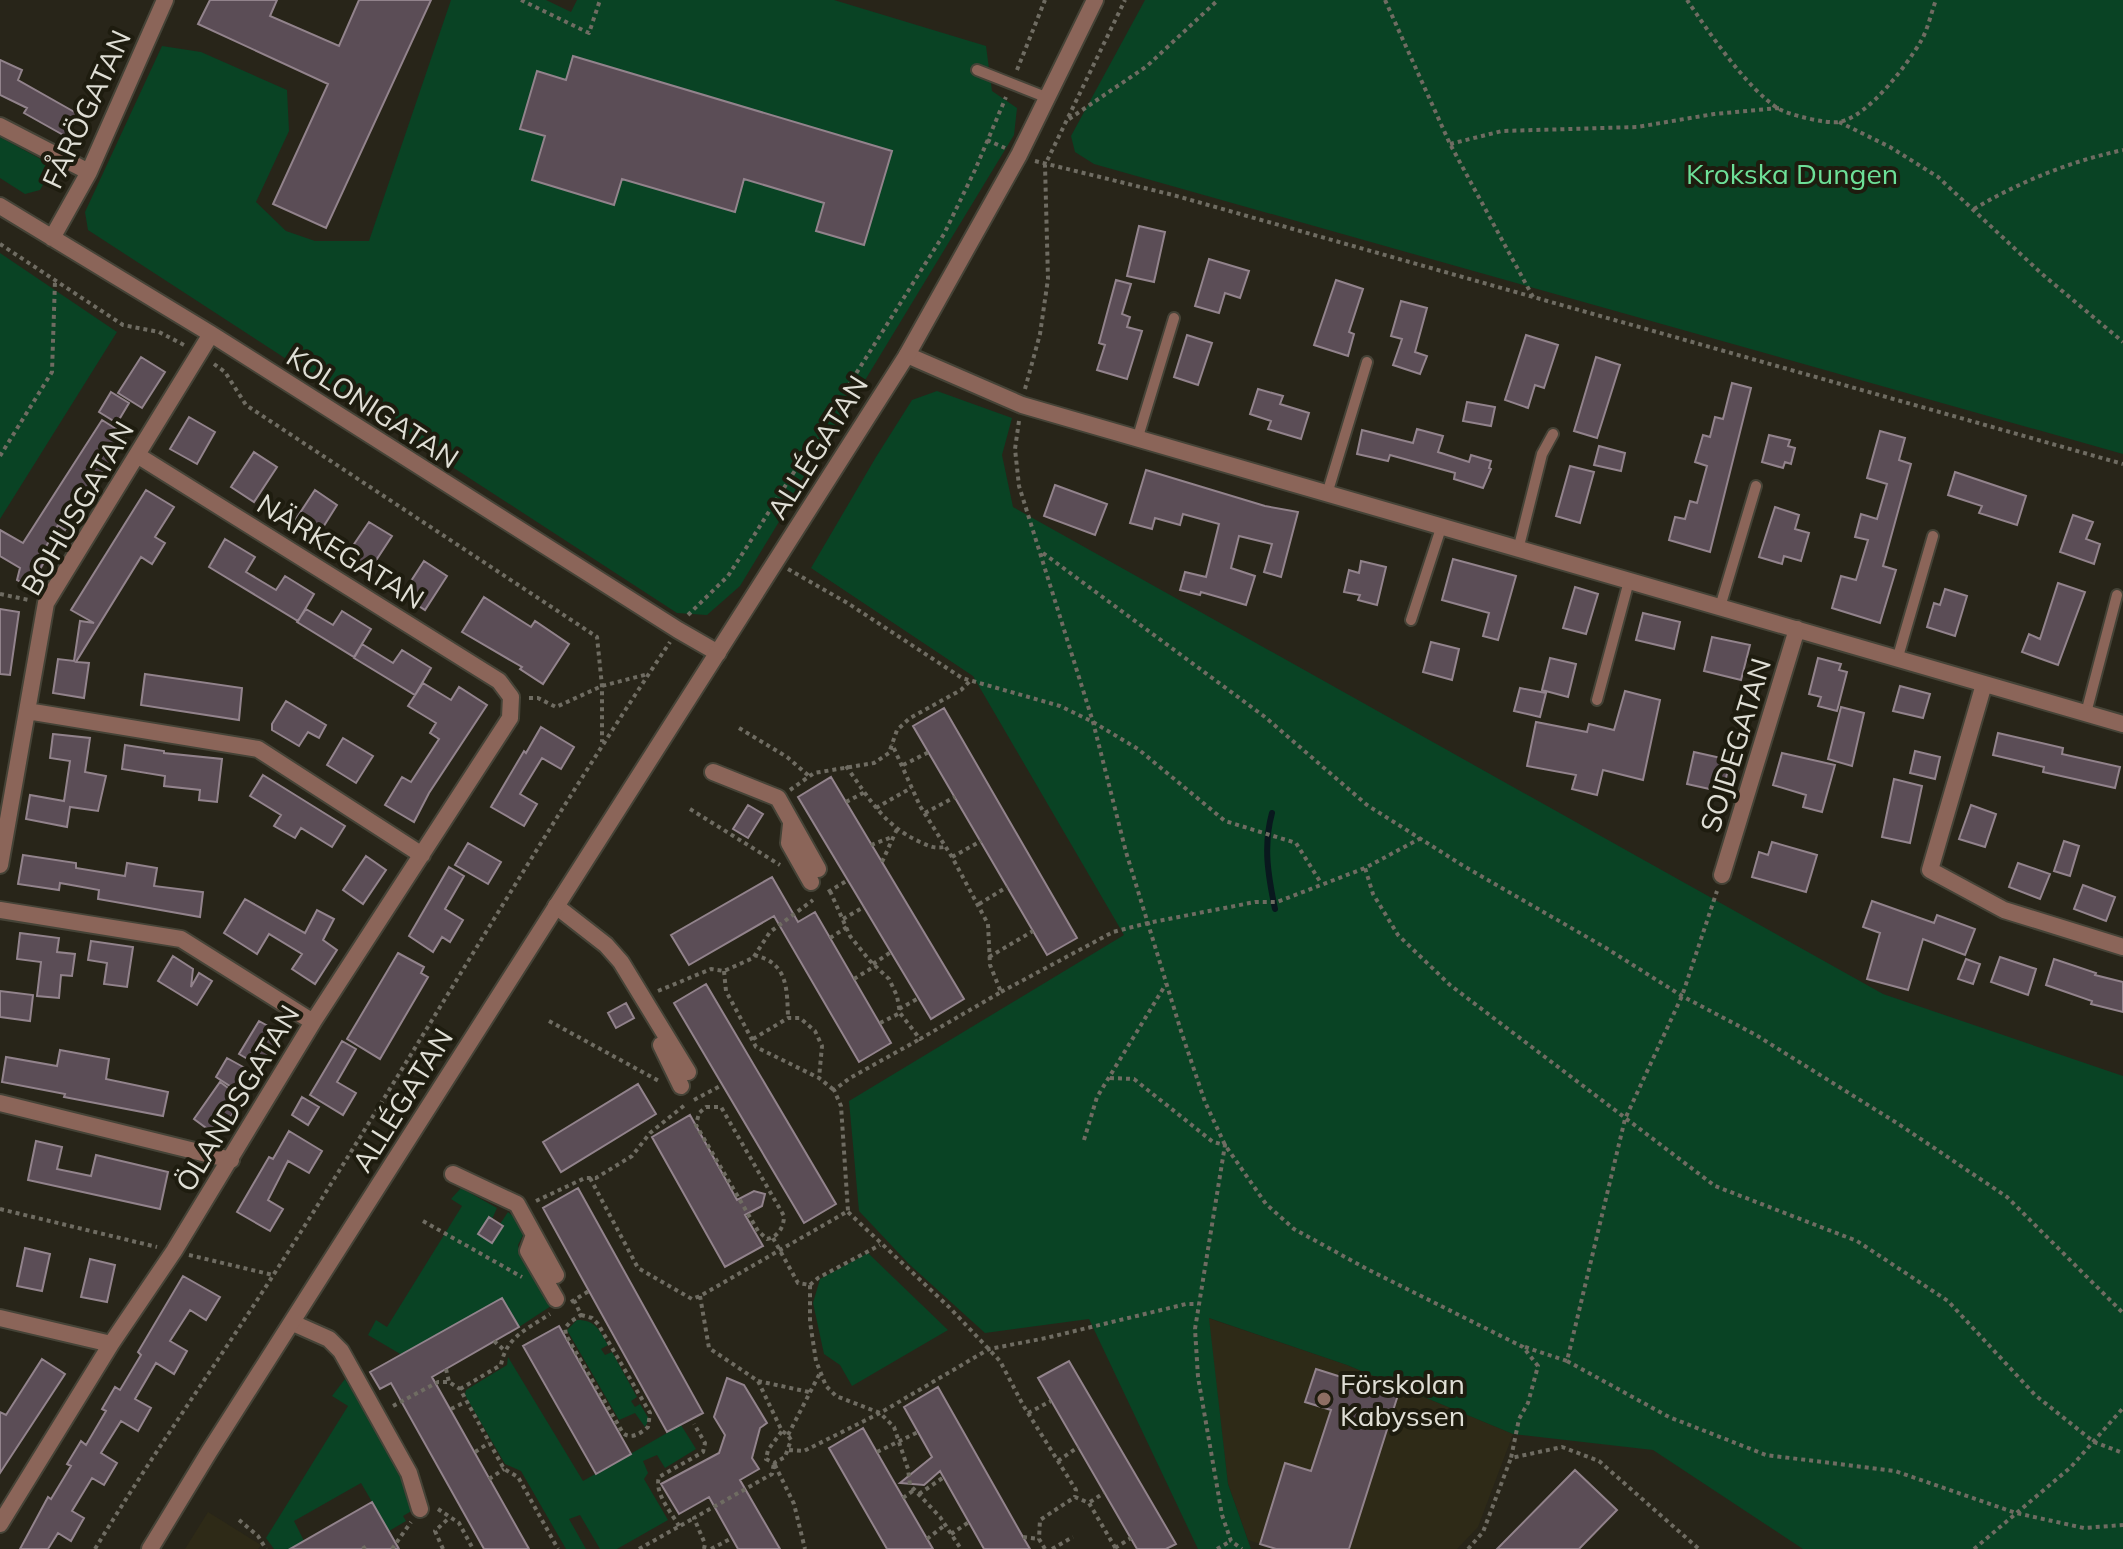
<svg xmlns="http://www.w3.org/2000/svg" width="2123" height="1549" font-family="Mulish,sans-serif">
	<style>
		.built { fill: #2e2a17 }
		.green { fill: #094324 }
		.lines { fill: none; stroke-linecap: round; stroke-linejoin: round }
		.stream { stroke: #09181e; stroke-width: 6 }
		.building { fill: #5b4d56; stroke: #92838c; stroke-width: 2 }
		.service-casing { stroke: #454337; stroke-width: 14 }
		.minor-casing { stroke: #454337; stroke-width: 20 }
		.tertiary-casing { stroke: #454337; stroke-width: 20 }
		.path { stroke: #6f6c62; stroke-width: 4; stroke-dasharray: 4 4; stroke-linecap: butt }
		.service { stroke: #8b6559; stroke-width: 10 }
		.minor { stroke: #8b6559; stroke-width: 16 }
		.tertiary { stroke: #8b6559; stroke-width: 16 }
		.education-dot { fill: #8d6e63; stroke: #1e1c0f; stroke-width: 3 }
		.labels { text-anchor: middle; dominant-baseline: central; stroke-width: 8; stroke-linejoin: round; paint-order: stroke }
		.street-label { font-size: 28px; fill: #e0dfd6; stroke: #1e1c0f }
		.park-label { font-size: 28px; fill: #6de098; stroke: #1e1c0f }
		.poi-label { font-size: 28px; fill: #e0dfd6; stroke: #1e1c0f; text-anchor: start }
	</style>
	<rect width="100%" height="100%" fill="#282519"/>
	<!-- built -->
	<path class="built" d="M1208 1318 1347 1365 1513 1434 1478 1527 1457 1549H1276L1248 1540 1228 1484Z
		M208 1512 261 1545 258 1549H185Z"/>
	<!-- green -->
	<path class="green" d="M451 0H546L571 12 577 0H834L986 46 992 91 1017 108 1014 135 740 586 707 615 677 613 88 230 85 212 162 46 201 52 287 90 289 131 256 202 286 231 315 241H369Z
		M1145 0H2123V454L1094 164 1075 152 1071 136Z
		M0 137 48 163V176L40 190 25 194 0 178Z
		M0 253 117 332 0 519Z
		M937 391 1012 418 1002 455 1013 507 1883 994 2123 1076V1549H1803L1653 1450 1513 1434 1347 1365 1209 1318 1228 1484 1251 1549H1198L1089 1319 985 1333 909 1264 859 1211 849 1101 1124 935 973 676 811 568 876 457 912 400Z
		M461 1188 497 1208 492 1219 489 1217 478 1234 492 1243 503 1227 500 1224 508 1212 519 1221 523 1235 518 1245 521 1256 551 1306 519 1327 502 1298 402 1355 368 1335 376 1320 387 1327 462 1206 451 1199Z
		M868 1253 948 1330 852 1386 840 1365 824 1354 813 1303 820 1279Z
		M577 1320C596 1320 599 1330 608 1345L601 1349 605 1355 612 1352 637 1397 631 1401 635 1407 640 1404 649 1419 645 1427 635 1413 619 1420 567 1330Z
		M508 1357 583 1481 681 1425 696 1449 665 1468 657 1455 643 1461 648 1473 644 1479 668 1520 617 1549H600L580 1515 569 1519 586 1549H566L521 1471 505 1464 465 1395 466 1390 507 1365Z
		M345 1379 405 1477 404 1491 413 1510 403 1516 406 1521 389 1531 361 1483 294 1521 304 1541 290 1549H274L266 1538 348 1406 332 1396Z"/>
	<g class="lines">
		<!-- stream -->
		<path class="stream" d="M1272 813C1263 846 1268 875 1275 909"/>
	</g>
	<!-- building -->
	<path class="building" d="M210 0H277L270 16 339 46 359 0H431L326 228 273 204 328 84 198 24Z
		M573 56 892 151 864 245 816 231 824 203 744 179 735 212 622 179 614 205 532 180 545 136 520 129 537 71 566 80Z
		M0 60 22 70 18 80 78 114 65 136 24 113 27 108 0 95Z
		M1139 226 1165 232 1154 282 1127 276Z
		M1209 259 1249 271 1240 298 1225 293 1219 313 1195 306Z
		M1116 280 1131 284 1122 314 1130 317 1127 327 1142 331 1127 379 1097 370 1105 345 1099 343Z
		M1336 280 1363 289 1349 332 1354 334 1348 356 1314 345Z
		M1401 301 1427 308 1415 352 1427 356 1420 374 1393 365 1402 339 1391 336Z
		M1187 335 1212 343 1198 385 1174 377Z
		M1526 335 1558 345 1544 388 1535 385 1528 408 1505 400Z
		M141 357 165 372 142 408 118 393Z
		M1596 357 1620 365 1597 438 1574 431Z
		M1732 383 1751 388 1710 552 1669 540 1675 517 1685 519 1690 501 1697 503 1707 466 1695 462 1703 435 1710 437 1715 417 1723 419Z
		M1258 389 1283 396 1280 404 1309 413 1301 439 1268 429 1271 421 1250 414Z
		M111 392 129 403 117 423 99 412Z
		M1467 402 1495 407 1491 426 1463 421Z
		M189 417 215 432 197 464 170 449Z
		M102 420 126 435 65 530 58 525 42 554 47 557 30 587 17 580 20 568 0 556V530L23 543Z
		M1417 429 1443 436 1438 452 1469 462 1471 455 1491 461 1489 468 1491 469 1483 488 1454 479 1455 473 1390 455 1388 461 1357 454 1362 430 1413 443Z
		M1880 431 1905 438 1899 460 1911 464 1883 566 1896 570 1880 623 1832 608 1841 576 1856 580 1868 540 1855 537 1861 514 1877 519 1887 484 1867 478Z
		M1769 435 1790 440 1788 446 1795 448 1791 464 1785 462 1783 468 1762 462Z
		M1599 446 1625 453 1621 471 1594 465Z
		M254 452 277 467 254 502 231 487Z
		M1570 466 1594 472 1580 523 1556 516Z
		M1146 470 1265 506 1298 512 1281 577 1264 572 1272 544 1239 536 1231 568 1255 576 1246 605 1201 592 1200 595 1180 590 1185 572 1206 577 1219 524 1183 514 1180 525 1155 518 1152 529 1130 523Z
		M1955 472 2026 496 2017 525 1979 513 1982 506 1948 495Z
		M1055 485 1107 504 1095 535 1044 516Z
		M146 490 174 507 155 537 165 543 152 564 141 557 76 662 89 663 84 698 53 693 58 659 74 661 80 621 94 623 71 610Z
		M315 490 337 505 315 540 292 525Z
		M1775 507 1799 515 1795 529 1809 533 1801 561 1784 556 1782 564 1759 557Z
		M2073 515 2093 522 2086 539 2100 544 2094 564 2060 552Z
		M369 522 392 536 369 571 346 556Z
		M225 539 255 557 246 572 276 590 285 576 314 594 298 621 209 567Z
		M1453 559 1516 576 1498 640 1483 636 1489 613 1442 600Z
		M424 561 447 576 425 610 402 595Z
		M1361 561 1386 567 1377 605 1358 600 1360 595 1344 592 1349 570 1359 573Z
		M2058 583 2085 592 2058 665 2022 652 2029 634 2040 639Z
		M1575 587 1598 594 1586 634 1563 628Z
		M1945 589 1967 596 1955 636 1927 627 1934 603 1940 605Z
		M484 597 531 627 535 621 569 644 543 684 520 669 522 667 462 632Z
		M0 609 19 612 10 675 0 674Z
		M306 609 333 625 342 611 371 629 354 657 297 622Z
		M1643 613 1680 622 1674 649 1636 640Z
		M1712 637 1750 645 1741 680 1704 671Z
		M1431 642 1459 649 1452 680 1423 672Z
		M362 644 393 663 402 650 431 668 415 695 354 658Z
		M1550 658 1576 664 1568 697 1542 690Z
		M1818 658 1841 664 1839 670 1847 672 1837 711 1818 706 1821 697 1809 694Z
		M145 674 242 688 239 720 141 705Z
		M423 683 451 700 459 687 487 705 429 793 414 822 385 805 402 777 411 782 439 739 430 733 436 723 408 706Z
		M1900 686 1930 694 1923 718 1893 711Z
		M1520 688 1546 693 1540 717 1514 711Z
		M1625 691 1660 700 1643 780 1603 770 1597 795 1572 789 1576 775 1527 766 1536 722 1587 732 1589 724 1614 730Z
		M286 701 326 725 319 738 308 732 299 746 272 730V724Z
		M1841 707 1864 713 1852 766 1828 759Z
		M944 708 1077 938 1047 955 913 726Z
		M541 727 574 747 561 769 542 758 520 794 537 804 524 826 491 807 524 751 526 753Z
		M1998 733 2063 748 2062 754 2120 767 2115 788 2043 772 2044 767 1993 755Z
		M53 734 90 738 85 772 106 776 98 811 70 807 67 827 26 819 30 795 64 801 70 761 50 758Z
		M343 738 373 756 356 783 327 765Z
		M125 745 164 751V753L222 759 217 802 199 800 200 790 164 786 165 776 122 769Z
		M1915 751 1940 757 1935 779 1910 773Z
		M1694 752 1730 760 1723 792 1687 784Z
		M1782 753 1835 765 1822 812 1803 807 1806 795 1773 785Z
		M263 775 345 826 332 847 301 828 295 838 274 826 281 815 250 796Z
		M831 777 964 999 931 1019 798 797Z
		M1894 779 1922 786 1910 843 1882 837Z
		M748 805 763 814 748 838 733 829Z
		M1971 805 1996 814 1985 847 1959 839Z
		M2064 841 2079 846 2070 876 2054 871Z
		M1772 842 1817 855 1806 892 1752 877 1759 852 1768 855Z
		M468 843 501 862 488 884 455 865Z
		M23 855 76 863V868L125 876 127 863 157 868 154 886 203 892 200 917 98 899 99 890 60 883 59 890 18 884Z
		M366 856 386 870 363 904 343 890Z
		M2018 863 2050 874 2040 899 2009 887Z
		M449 867 464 876 445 909 463 920 450 942 442 937 433 952 409 936Z
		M772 877 798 922 815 912 891 1043 859 1062 774 916 689 965 671 935Z
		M2083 885 2115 897 2106 921 2074 909Z
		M245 899 305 933 317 910 334 919 323 940 337 950 315 984 292 969 302 954 269 934 257 954 224 933Z
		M1872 901 1934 923 1937 915 1975 929 1965 955 1923 939 1908 990 1867 979 1880 933 1863 927Z
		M20 933 59 938 57 952 75 954 72 976 61 975 59 998 37 996 41 962 17 959Z
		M91 941 133 947 127 987 104 984 107 963 88 960Z
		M398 953 424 967 421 973 428 977 380 1059 347 1039Z
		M173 956 193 969 191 987 199 973 212 981 197 1005 158 981Z
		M2000 957 2036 969 2028 995 1991 982Z
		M1966 959 1980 964 1973 984 1958 979Z
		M2054 959 2096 973 2095 975 2123 982V1012L2091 1004 2092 1001 2046 985Z
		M706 984 836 1204 804 1223 674 1003Z
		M0 991 33 995 30 1021 0 1017Z
		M626 1003 634 1018 616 1028 608 1013Z
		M259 1021 282 1034 263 1068 239 1054Z
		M342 1041 356 1049 337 1082 356 1093 343 1115 310 1095Z
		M60 1050 109 1059 106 1079 168 1092 163 1116 64 1097 65 1094 2 1082 6 1057 57 1066Z
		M227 1058 245 1068 233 1088 216 1077Z
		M220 1082 243 1099 217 1136 194 1119Z
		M638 1084 656 1114 561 1172 543 1142Z
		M302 1097 319 1107 308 1125 292 1115Z
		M690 1115 737 1200 754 1191 765 1194 762 1206 745 1215 763 1246 725 1267 652 1137Z
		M289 1131 322 1151 309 1173 288 1161 268 1200 283 1209 270 1231 237 1212 269 1157 273 1159Z
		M36 1141 62 1147 57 1169 91 1176 96 1155 168 1172 160 1209 28 1180Z
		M578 1188 703 1413 667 1432 543 1208Z
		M489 1217 503 1226 492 1243 478 1234Z
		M25 1248 50 1254 42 1291 17 1286Z
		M90 1259 115 1265 107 1302 81 1297Z
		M183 1276 220 1297 206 1320 190 1310 170 1341 187 1351 174 1374 156 1363 135 1399 151 1408 138 1431 121 1421 101 1453 117 1463 104 1485 92 1478 72 1511 84 1518 71 1541 58 1533 48 1549H20L48 1497 51 1499 71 1466 67 1464 81 1441 86 1445 106 1411 102 1409 115 1387 120 1390 141 1355 138 1352Z
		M502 1298 519 1327 432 1377 529 1549H484L391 1383 380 1389 370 1372Z
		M559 1326 631 1454 596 1474 523 1346Z
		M42 1359 65 1374 0 1473V1412L6 1415Z
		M1069 1361 1176 1544 1166 1549H1137L1038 1378Z
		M1316 1369 1398 1395 1349 1549H1276L1260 1544 1285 1463 1311 1471 1331 1410 1305 1402Z
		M727 1378 744 1385 767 1423 760 1428 752 1458 759 1469 740 1480 780 1549H738L709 1497 679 1514 661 1484 719 1453 725 1435 714 1417Z
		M938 1387 1023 1537 1030 1549H984L940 1471 924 1485 900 1483 932 1457 904 1407Z
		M863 1428 894 1482 933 1549H887L829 1448Z
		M1575 1470 1617 1510 1579 1549H1497Z
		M372 1502 399 1549H290Z"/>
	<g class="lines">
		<!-- service casing -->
		<g class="service-casing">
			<path id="service" d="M977 70 1048 98
				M1137 440 1174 318
				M1327 494 1367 362
				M1518 550 1542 454 1553 434
				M1720 607 1756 486
				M1411 620 1441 528
				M1897 660 1933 536
				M1597 700 1629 581
				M2086 713 2117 595"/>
		</g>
		<!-- minor casing -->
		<g class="minor-casing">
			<path id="minor" d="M0 126 89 172
				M0 206 211 334 678 630 718 653
				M52 238 89 172 165 0
				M907 355 1022 405 2123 724
				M1984 684 1930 870 2004 910 2123 947
				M27 711 258 749 422 855
				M713 772 778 798 818 869
				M791 824 789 843 811 882
				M0 865 46 603 211 334
				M1722 875 1797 629
				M556 906 606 945 621 962 688 1072
				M0 910 181 939 313 1022
				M661 1045 681 1086
				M0 1103 231 1160
				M453 1174 517 1204 556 1275
				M534 1235 528 1251 556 1299
				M0 1318 111 1344
				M293 1323 329 1339 341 1351 409 1473 420 1509
				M0 1524 111 1344 174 1251 313 1022 510 718 511 697 499 681 137 455"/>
		</g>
		<!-- tertiary casing -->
		<g class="tertiary-casing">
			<path id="tertiary" d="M150 1549 209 1452 907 355 1019 155 1095 0"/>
		</g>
		<!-- path -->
		<path class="path" d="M521 0 589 33 600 0
			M1385 0 1450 144 1533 297
			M1687 0C1708 31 1747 89 1779 109 1790 115 1826 124 1839 122 1868 117 1907 65 1921 41 1928 29 1931 13 1936 0
			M1017 70 1045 0
			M1069 119 1147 66 1218 0
			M1839 122 1890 147 1938 177 2042 274 2123 342
			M987 140 1005 148
			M1450 144 1502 131 1637 127 1714 114 1779 108
			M1035 161 1173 195 2123 464
			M1974 209C2019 182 2071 161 2123 150
			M0 244 123 325 159 332 186 346
			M214 364 225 372 246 405 597 637 602 686V742
			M1025 389 1040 334 1048 279 1045 165 1125 0
			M1019 421 1015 449 1019 486 1093 722 1126 852 1181 1031 1205 1102 1225 1145 1266 1204 1294 1229 1367 1269 1523 1347 1538 1366 1528 1403 1519 1419 1511 1458 1562 1447 1599 1461 1699 1549
			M0 456 52 372 55 281
			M1043 553 1265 717 1367 805 1462 865 1606 948 1682 996 1756 1035 1900 1125 2007 1197 2123 1313
			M788 569 849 604 962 678 1060 706 1093 722 1138 749 1225 821 1296 843 1321 883
			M0 594 29 600
			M688 615 728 576 748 545 944 234 975 170 1006 97
			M529 698H538L556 707 602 686 648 674
			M739 728 787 757 809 776
			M903 765 929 752
			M846 766C869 798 883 825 920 842 929 846 935 849 944 847
			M790 790 814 773 874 763 889 753 897 730 910 718 961 690 970 681
			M846 802 865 792
			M876 808 911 788
			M690 809 780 865
			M925 813 955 797
			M1421 838 1365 868 1373 894 1398 935 1450 985 1715 1186 1857 1241 1948 1301 2035 1395 2094 1442 2123 1453
			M871 845 892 837
			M952 857 981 841
			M882 862 897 829
			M830 891 850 936 870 961 889 979 897 996 900 1013 920 1039 1001 992 990 965 988 924 952 857 920 806 892 744
			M828 892 848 880
			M979 904 1007 887
			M843 919 864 907
			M830 938 847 927
			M754 955C788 963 787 988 788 1018
			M989 957 1033 931
			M873 964 891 952
			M724 971 726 991 756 1047 819 1078 834 1090
			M854 979 875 966
			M658 991 711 969 724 971 753 958 770 932 813 900
			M1001 992 1113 932 1148 923 1255 902H1277L1365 868
			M899 1009 919 998
			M549 1021 659 1081
			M880 1023 900 1013
			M753 1039 788 1018H800L815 1031 822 1046 819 1078
			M1110 1078 1134 1079 1213 1142 1225 1145 1195 1329 1198 1377 1222 1515 1231 1541 1242 1549
			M694 1100 722 1085
			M706 1107H721L784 1216C784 1227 778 1237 767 1239L758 1231 696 1125 699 1113Z
			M1084 1140 1097 1097 1166 984
			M590 1178 638 1268 692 1299 700 1296 848 1211 841 1106 834 1090 850 1078 920 1039
			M536 1201 585 1178H596L632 1156 650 1133 686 1104
			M0 1209 157 1247
			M848 1212 949 1307 1000 1361 1023 1405 1076 1490 1075 1497
			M423 1221 522 1277
			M773 1238 798 1283 810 1285V1322L816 1361 826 1386 836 1396 880 1413 894 1427 908 1469 910 1485 940 1517 961 1549
			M189 1255 273 1275
			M810 1285 818 1278 880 1245
			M700 1296 709 1348 758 1381 782 1431 788 1435 791 1440 785 1457 774 1463 766 1459 768 1450 782 1431
			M574 1300 581 1315
			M571 1302 589 1291
			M581 1315 592 1318 598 1324 650 1413 648 1427C641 1433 631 1440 623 1433L566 1335 565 1328 570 1322Z
			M494 1341 504 1350
			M1525 1347 1567 1361 1625 1119 1682 996 1717 891
			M1567 1361 1669 1417 1766 1455 1895 1471 2016 1513 2084 1528 2123 1525
			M446 1369 449 1382
			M758 1381 809 1392
			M460 1389 501 1365C506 1337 527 1329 550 1314
			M393 1406 438 1382H449L460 1389 504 1469 518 1477 558 1549
			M451 1409 465 1402
			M1028 1413 1051 1401
			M788 1435 820 1373
			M789 1450 804 1451 880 1413 989 1349 1046 1338 1186 1304H1198
			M475 1452 489 1443
			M877 1452 918 1432
			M1058 1461 1078 1447
			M489 1479 504 1469
			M919 1494 944 1477
			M903 1498 914 1490
			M1090 1502 1104 1493
			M438 1509 459 1523 473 1549
			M239 1520 258 1536 266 1549
			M679 1526C671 1512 654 1493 659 1477L703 1452 705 1443 694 1424
			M951 1534 969 1522
			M1023 1537 1039 1539
			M927 1539 945 1525
			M363 1546 365 1549
			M1115 1548 1131 1538
			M95 1549C152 1455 215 1366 274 1274 408 1065 532 849 670 642
			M392 1549 411 1522
			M443 1549 435 1531 449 1518
			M639 1549 694 1518
			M704 1549 705 1544 694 1518 772 1474 774 1463 794 1504 805 1549
			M711 1549 732 1538
			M1045 1549 1039 1539 1040 1520 1075 1497 1089 1503 1116 1549
			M1052 1549 1073 1537
			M1217 1549 1231 1541
			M1468 1549 1483 1532 1511 1458
			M1974 1549 2071 1467 2123 1408"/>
		<!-- service -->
		<use href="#service" class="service"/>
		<!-- minor -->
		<use href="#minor" class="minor"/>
		<!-- tertiary -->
		<use href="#tertiary" class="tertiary"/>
	</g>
	<!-- markers -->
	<circle class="education-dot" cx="1324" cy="1399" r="8"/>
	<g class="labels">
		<!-- street labels -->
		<g class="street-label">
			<text transform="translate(86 109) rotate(-65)">FÅRÖGATAN</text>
			<text transform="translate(373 407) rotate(33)">KOLONIGATAN</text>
			<text transform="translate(817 447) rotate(-58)">ALLÉGATAN</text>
			<text transform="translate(77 508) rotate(-60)">BOHUSGATAN</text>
			<text transform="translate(341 551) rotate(32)">NÄRKEGATAN</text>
			<text transform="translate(1735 745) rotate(-73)">SOJDEGATAN</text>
			<text transform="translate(237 1098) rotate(-59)">ÖLANDSGATAN</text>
			<text transform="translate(402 1100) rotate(-58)">ALLÉGATAN</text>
		</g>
		<!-- park labels -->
		<g class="park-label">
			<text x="1792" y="173">Krokska Dungen</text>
		</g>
		<!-- poi labels -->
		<g class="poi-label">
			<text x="1340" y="1383">Förskolan<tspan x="1340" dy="32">Kabyssen</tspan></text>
		</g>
	</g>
</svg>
